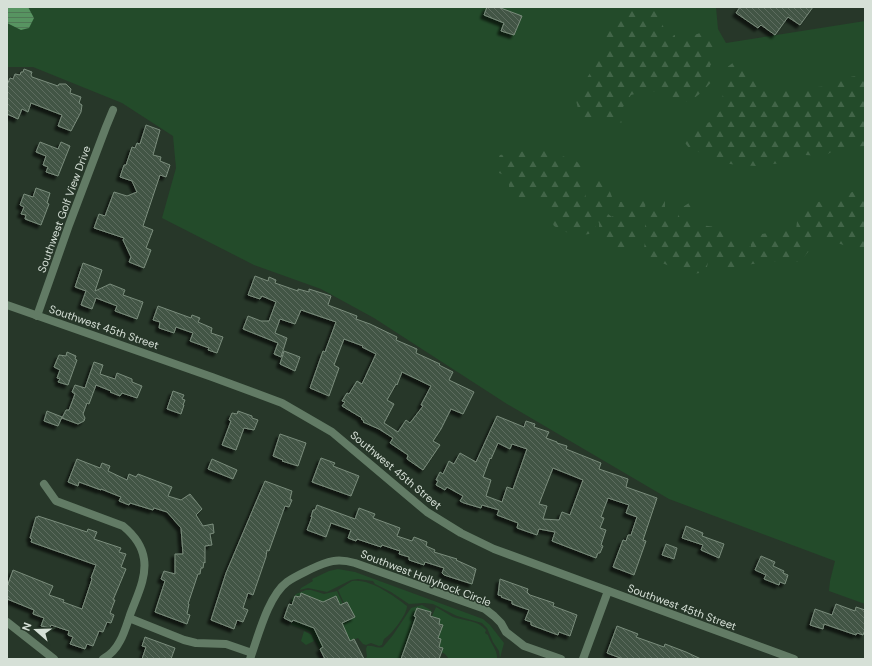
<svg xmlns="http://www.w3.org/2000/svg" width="872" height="666" font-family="'DM Sans',sans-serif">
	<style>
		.green { fill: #234b2a }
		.forest { fill: url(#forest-firs) }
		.water { fill: url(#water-rules) }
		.building { fill: url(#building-back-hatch); stroke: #7a8d7c; fill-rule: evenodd; filter: url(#shadow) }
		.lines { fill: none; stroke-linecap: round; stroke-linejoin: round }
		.minor { stroke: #627b65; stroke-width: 8 }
		.tertiary { stroke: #627b65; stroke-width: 8 }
		.labels { text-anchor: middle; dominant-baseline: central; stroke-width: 3; stroke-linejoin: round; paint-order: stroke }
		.street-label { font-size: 11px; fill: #d6e0d7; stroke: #273729 }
	</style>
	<defs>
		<pattern id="forest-firs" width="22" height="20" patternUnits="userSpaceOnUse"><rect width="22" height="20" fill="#234b2a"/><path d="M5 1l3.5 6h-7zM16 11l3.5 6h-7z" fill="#426548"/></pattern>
		<pattern id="water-rules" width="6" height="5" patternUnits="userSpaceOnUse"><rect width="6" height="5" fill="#579461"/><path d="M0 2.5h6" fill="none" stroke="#4f7855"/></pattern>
		<pattern id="building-back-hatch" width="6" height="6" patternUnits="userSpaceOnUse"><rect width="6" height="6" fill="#435445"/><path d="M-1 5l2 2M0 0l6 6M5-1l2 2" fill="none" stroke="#5d6c5f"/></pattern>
		<filter id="shadow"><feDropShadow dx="-3.5" dy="3.5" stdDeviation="1" flood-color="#0009"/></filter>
	</defs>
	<rect width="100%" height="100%" fill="#273729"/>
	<!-- green -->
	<path class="green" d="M7 7H716L718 29 726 43 865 21V604L829 591 830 581 835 561 669 499 507 404 374 318 321 289 254 265 162 218 176 168 173 136 122 103 33 67H7Z
		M338 569 355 572 483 619 490 625 504 643 500 658 499 651 493 642 487 628 482 623 457 616 433 604 424 603 409 604 391 592 375 584 373 581 358 579 351 580 327 592 308 588 300 590 301 588 313 581 312 579 329 571Z
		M352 581C370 578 394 596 407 606 407 615 391 635 384 639L382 645 379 646 371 643 366 645 363 644 358 638 350 641 342 623 355 617 347 602 344 603 338 590Z
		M306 590H311L324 594 337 591 343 604 340 605 336 596 323 602 301 593 300 597 295 596 293 603 290 602 296 594Z
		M422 605 432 611 431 612 417 608 414 616 418 618 415 620 401 659H364L367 657 366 649 367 646C373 645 377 649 383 647L393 635 411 608Z
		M436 607C442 610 447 614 453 617 464 621 478 620 486 630L485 633 488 635C490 643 498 650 497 659H449L445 654 441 652 442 648 439 647 441 640 438 638 442 625 439 624 440 619 432 616Z
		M295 621 314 628 323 647 320 649 311 632 290 624Z
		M304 631 312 635 314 641 306 645 301 641Z"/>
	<!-- forest -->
	<path class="forest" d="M634 7H652L658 12 667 37 675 35V42L700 33 715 43 716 57 710 66 713 80C698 98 692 101 669 106L663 91 642 92 631 95 623 107 624 122 609 124 595 117 586 120 579 113 575 96 604 52 603 42 596 31 618 19 627 8 634 9Z
		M734 62H739C743 74 753 82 765 86 773 89 818 88 827 86 843 82 846 74 865 77V146L839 147 825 156 805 155 791 162 756 166 737 165 711 161 696 150 689 148 682 139V131L710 122 721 110 726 68Z
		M531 150 545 151 575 160 584 168 581 183 586 191 585 203 592 212V198L597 181H606L612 197V209L604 211 612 217 617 211 620 202 631 200 639 195 646 199 645 209 638 223 641 244 631 250 606 246 599 234V223L593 214 596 227 589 234 575 236 564 231 554 226 543 202 534 199 519 197 509 190V177L499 173 495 164 500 155Z
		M865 187V247C849 250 834 241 819 235L816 244 808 252 800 262 782 260 767 263 752 264 739 269H726L719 259 709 254 705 255 708 262 706 272 686 275C673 266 661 262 646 259L644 248 646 236 645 225 654 206 665 198V209L670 220 677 219 681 208 689 203 693 206 690 218 701 225 722 228 751 247V237C766 232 780 231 796 230L797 222 806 205 842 196Z"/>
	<!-- water -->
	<path class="water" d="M7 7H28L34 18 29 28 21 30 7 23Z"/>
	<!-- building -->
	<path class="building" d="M487 7H498L522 16 514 35 501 31 504 23 484 15Z
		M740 7H813L800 25 788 17 775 35 761 25 758 28 736 13Z
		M24 69 32 72 31 75 32 77 58 86 59 84H66L71 89 70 93 81 97 79 103 82 105 81 112 71 131 58 126 62 115 31 103 28 112 22 109 18 119 7 114V85L10 78 13 79 15 74 20 75 21 72H23Z
		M146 125 160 130 153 155 161 157 160 161 170 165 166 177 160 175 143 226 153 230 146 248 151 250 144 268 129 262 131 257 123 240 124 238 94 228 99 214 105 216 114 192 127 196 137 192 132 181 120 177 124 165H126L132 147 135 148 137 143 140 144Z
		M40 142 58 149 61 142 70 146 58 176 46 172 48 167 43 165 46 156 36 152Z
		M36 188 50 193 47 203 49 204 41 225 25 219 26 215 21 214 24 207 20 205 24 194 33 197Z
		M83 263 102 270 95 291 110 284 125 290 123 295 143 302 137 319 115 311 117 306 96 298 92 309 81 305 86 291 75 287Z
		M255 276 268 281 269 277 276 280 275 283 298 291V289L309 292V289L331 296 328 305 357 316 356 319 370 324 397 337 396 340 417 349 416 353 440 364 439 365 453 372 449 380 474 392 463 414 451 409 441 429 433 441 440 445 423 470 407 459 408 455 390 443 393 438 379 429 363 422 364 421 361 419 362 418 342 406 345 402 342 401 347 393 349 394 357 381 362 384 376 354 362 347 363 346 344 339 334 365 339 368 329 396 310 388 323 351 325 352 336 322 301 310 295 324 280 319 275 333 287 338 281 357 274 354 278 343 243 329 248 316 261 321H269L276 302 262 296 260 299 248 295ZM402 372 431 386 421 405 423 406 410 423 406 420 398 432 384 423 394 404 387 400 396 384 397 385Z
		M158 306 191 318 192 315 200 318 198 322 212 328 211 333 223 337 217 353 208 350 209 348 190 341 193 333 176 327 174 333 159 328 160 322 153 320Z
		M284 351 300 357 295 371 280 364Z
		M67 352 76 356 75 359 77 360 68 385 58 382 60 379 57 378 60 370 54 367 59 355 66 356Z
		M94 362 103 365 100 374 115 379 117 373 132 379V382L142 386 137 398 122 393 120 396 110 392 111 391 96 385 89 404 87 403 83 414 85 418 84 421 78 424 62 418 66 410H69L75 394 72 392 75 385 85 388Z
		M173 391 184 395 182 399 185 400 183 405H184L181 414 167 409Z
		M47 411 62 417 58 426 44 421Z
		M238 411 252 416V418L258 420 254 430 244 428 236 450 222 445 231 421 229 420 232 413 237 414Z
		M497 416 524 427 526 421 535 424 534 427 549 432 546 438 557 442V443L567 446 566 449 601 463 599 469 628 479 626 487 657 498 643 540 646 541 634 575 613 567 623 540 626 541 628 535H631L637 517 626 513 629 505 608 498 601 517 604 518 600 528 606 530 601 545 603 546 600 553H598L596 558 552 541 555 532 539 529 537 535 517 528 518 523 497 515 499 510 482 505 481 508 464 503 460 501 463 496 447 487 445 490 436 485 438 481 436 480 440 472 443 474 449 461 454 464 460 453 476 462ZM498 443 510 449 512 444 527 449 513 489 507 487 502 502 486 496 491 480 483 477 490 458 491 459ZM553 468 583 480 570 515 562 512 559 520 543 519 547 506 539 504Z
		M280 434 306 443 298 466 282 461 283 460 273 456Z
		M321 458 335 463 333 466 359 476 351 496 312 482Z
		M77 459 100 468 102 463 110 466 108 471 127 480 129 474 136 477 138 474 172 487 168 496 181 500 190 494 202 509 196 515 203 526 213 524 214 533 210 534 212 545 205 546V563L204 562 203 568H201L200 574H198L188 604H189L187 614 190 615 187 624 155 612 165 581 161 579 164 571 175 574V554H183L181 528 167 512 154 508 153 510 130 503 129 505 119 501 121 497 101 489V490L79 482 78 486 68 482Z
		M212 459 237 470 233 479 208 469Z
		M265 481 292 491 290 499 292 500 289 507 285 506 269 551 267 550 266 557 253 595 248 593 243 608 248 610 243 622 237 620 234 629 211 620 226 573Z
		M317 505 355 519 359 508 375 514 373 518 400 528 397 536 412 541 414 537 427 542 426 546 435 550 434 552 457 559 456 560 476 569 472 584 444 575 442 573 444 568 425 562 424 565 409 560V557L399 554 400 551 382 545 381 547 357 539 356 541 348 538 351 530 331 523 326 537 307 530 312 517H311L313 510H315Z
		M38 516 87 532 88 529 97 532 94 539 121 548 119 552 126 554 121 567 126 569 113 600H115L110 613 114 615 111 623 107 622 103 632 99 631 93 646 87 644 85 649 70 644 73 637 68 635 69 631 51 625 50 628 41 626 44 618 33 614 34 610 7 599V587L13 570 53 586 49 595 64 600 63 602 82 609 92 579 91 578 96 565 31 542 32 539 30 538 36 517H38Z
		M686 526 703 533 702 536 724 544 719 558 701 550 703 545 682 538Z
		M666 544 677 548 674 559 662 555Z
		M761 556 775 562 773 566 784 571 783 573 788 575 785 584 780 582 779 585 764 579 766 575 755 570Z
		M500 579 528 589 527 592 530 595 554 603 553 606 577 615 570 636 559 632 558 635 531 625V622L525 620 529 610 512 604V601L501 597 502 596 498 595Z
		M301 593 323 602 336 596 340 605 347 602 355 617 342 623 350 641 354 639 364 659H325L320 649 323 647 314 628 293 620 292 622 284 618 289 604 292 605 295 596 300 597Z
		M836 604 855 611 856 607 865 610V630L863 635 857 633 856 635 824 624 823 629 810 625 815 609 832 615Z
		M417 608 431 612 430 616 440 619 439 624 443 625 438 638 441 639 439 647 443 648 439 659H401L416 617 414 616Z
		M617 626 638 634 636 637 664 647 665 644 686 652 701 659H623L607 653Z
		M145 637 175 648 171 659H142L146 647 142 646Z"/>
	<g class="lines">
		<!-- minor -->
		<path class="minor" d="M37 316 69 225 106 127 113 110
			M44 484 56 501 123 526C134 535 142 545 144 559 147 578 136 598 130 615 127 624 124 634 120 641 116 649 110 655 103 659
			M129 618 184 640 196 643 226 644 252 653
			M7 622 54 659
			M250 659C258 637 268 596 287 582 294 577 303 573 311 569 328 561 337 558 355 563L485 609 494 616 501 623 506 632 524 646 561 659
			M583 659 608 591"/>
		<!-- tertiary -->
		<path class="tertiary" d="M7 305 212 377 282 403 332 432 427 512 461 533 494 549 794 659"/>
	</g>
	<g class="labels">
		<!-- street labels -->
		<g class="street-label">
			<text transform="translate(64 209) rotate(-70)">Southwest Golf View Drive</text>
			<text transform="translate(104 327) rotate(19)">Southwest 45th Street</text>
			<text transform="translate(396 470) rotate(40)">Southwest 45th Street</text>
			<text transform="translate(426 578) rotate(21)">Southwest Hollyhock Circle</text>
			<text transform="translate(682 607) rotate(20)">Southwest 45th Street</text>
		</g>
	</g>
	<!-- border -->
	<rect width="872" height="666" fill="none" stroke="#d6e0d7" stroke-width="16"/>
	<!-- north arrow -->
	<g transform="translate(36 630) rotate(290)" stroke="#273729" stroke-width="3" paint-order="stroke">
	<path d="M0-3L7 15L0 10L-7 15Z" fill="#d6e0d7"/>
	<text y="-6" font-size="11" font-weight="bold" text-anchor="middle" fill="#d6e0d7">N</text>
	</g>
</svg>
